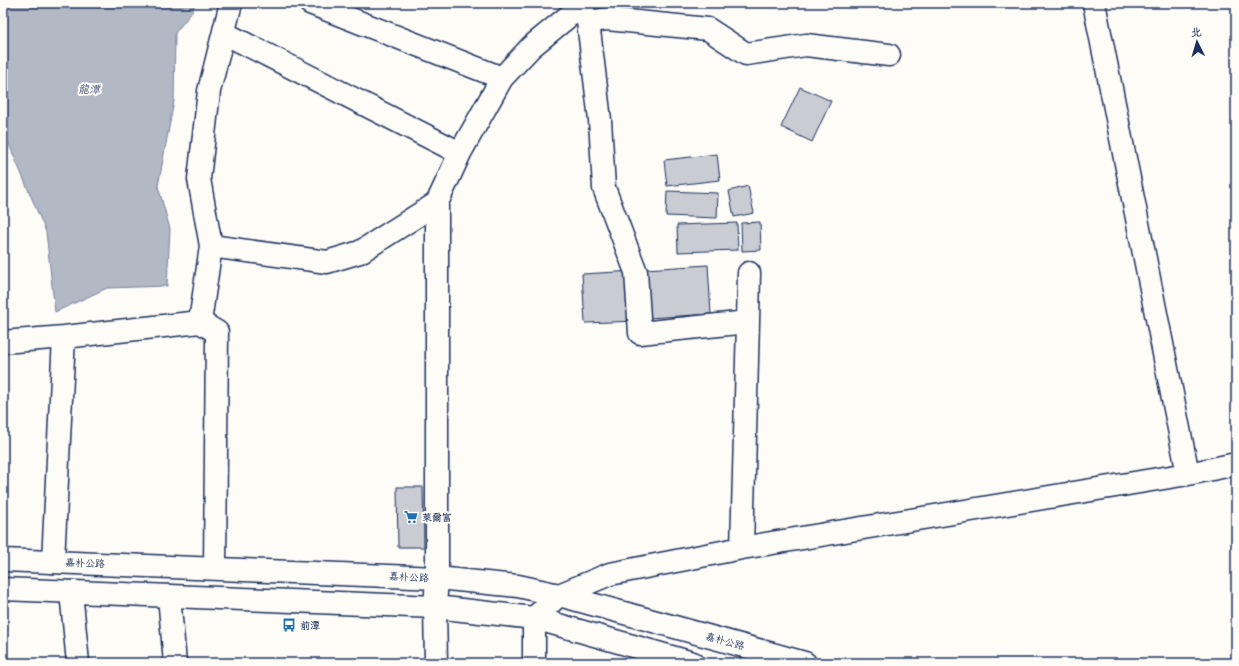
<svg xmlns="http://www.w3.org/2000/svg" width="1239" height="666" font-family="'Shantell Sans','LXGW WenKai TC',sans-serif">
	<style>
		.water { fill: #b3b8c5; stroke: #76819c }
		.building { fill: #c9ccd3; stroke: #1b2f5e }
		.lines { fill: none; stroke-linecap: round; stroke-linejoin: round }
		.minor-casing { stroke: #1b2f5e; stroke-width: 25 }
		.major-casing { stroke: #1b2f5e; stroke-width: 25 }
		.minor { stroke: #fdfcf7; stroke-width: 22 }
		.major { stroke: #fdfcf7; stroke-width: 22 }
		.labels { text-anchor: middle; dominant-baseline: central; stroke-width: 4; stroke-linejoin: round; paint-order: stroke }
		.poi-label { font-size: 10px; font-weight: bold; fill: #1b2f5e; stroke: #fdfcf7; text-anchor: start }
		.street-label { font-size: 10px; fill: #1b2f5e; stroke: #fdfcf7 }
		.water-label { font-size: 11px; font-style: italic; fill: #49587d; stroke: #fdfcf7 }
	</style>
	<rect width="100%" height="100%" fill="#fdfcf7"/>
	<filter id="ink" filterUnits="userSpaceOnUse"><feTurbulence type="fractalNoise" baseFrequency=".025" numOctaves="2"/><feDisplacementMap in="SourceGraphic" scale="8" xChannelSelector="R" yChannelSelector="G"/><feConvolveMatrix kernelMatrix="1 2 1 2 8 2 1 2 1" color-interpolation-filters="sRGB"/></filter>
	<g filter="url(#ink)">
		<!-- water -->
		<path class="water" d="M3 3H195L192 12 175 33 174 101 158 186 170 229 167 286 107 288 55 312 46 232 3 130Z"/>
		<!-- building -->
		<path class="building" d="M800 87 831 101 812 142 781 127Z
			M717 154 720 180 667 186 664 160Z
			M748 186 754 213 734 217 729 191Z
			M667 191 718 193 717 218 666 216Z
			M760 222 761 250 742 251 741 223Z
			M737 223 738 250 678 252 677 225Z
			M708 265 711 314 648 318 645 269Z
			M634 271 637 321 585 323 582 274Z
			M397 487H423L424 547H398Z"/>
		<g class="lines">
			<!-- minor casing -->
			<g class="minor-casing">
				<path id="minor" d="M310 3 502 78
					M1094 3 1188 474
					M581 6 588 22 600 120 604 188 636 272 640 333 748 322 742 548
					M588 22 607 19 708 29 746 54 806 45 889 55
					M224 33 460 153
					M211 246 327 262 360 252 437 203 460 153 502 78 531 47 581 6 582 3
					M200 322 217 332 215 568
					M748 322 749 273
					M3 342 64 337 200 322 211 246 199 179 209 91 231 3
					M53 562 64 337
					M71 592 78 663
					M169 596 175 663
					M436 663 435 607 437 578V203
					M534 663V618L559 595 610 574 742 548 1188 474 1236 464"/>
			</g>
			<!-- major casing -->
			<g class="major-casing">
				<path id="major" d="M3 560 437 578 518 586 559 595 805 663
					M3 589 435 607 534 618 693 663"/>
			</g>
			<!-- minor -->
			<use href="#minor" class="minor"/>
			<!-- major -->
			<use href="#major" class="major"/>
		</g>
	</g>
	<!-- icons -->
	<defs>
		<g id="supermarket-bare" transform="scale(1.08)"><path d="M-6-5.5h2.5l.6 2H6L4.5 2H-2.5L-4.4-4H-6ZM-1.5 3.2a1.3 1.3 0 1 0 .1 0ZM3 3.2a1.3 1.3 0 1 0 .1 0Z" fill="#1f6fb2" stroke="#fdfcf7" stroke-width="2.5" paint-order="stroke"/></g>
		<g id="bus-bare" transform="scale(1.08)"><path d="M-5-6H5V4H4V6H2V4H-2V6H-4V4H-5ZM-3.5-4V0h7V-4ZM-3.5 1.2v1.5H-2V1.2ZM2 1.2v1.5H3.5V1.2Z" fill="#1f6fb2" stroke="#fdfcf7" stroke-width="2.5" paint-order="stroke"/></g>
	</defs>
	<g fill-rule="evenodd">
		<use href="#supermarket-bare" x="411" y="517"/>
		<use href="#bus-bare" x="289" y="625"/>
	</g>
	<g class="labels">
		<!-- poi labels -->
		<g class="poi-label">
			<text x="422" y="517">萊爾富</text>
			<text x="300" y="625">前潭</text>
		</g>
		<!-- street labels -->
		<g class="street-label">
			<text transform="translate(85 563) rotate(2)">嘉朴公路</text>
			<text transform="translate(409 577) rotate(3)">嘉朴公路</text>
			<text transform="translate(725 641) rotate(15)">嘉朴公路</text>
		</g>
		<!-- water labels -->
		<g class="water-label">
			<text x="89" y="89">龍潭</text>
		</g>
	</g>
	<!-- margin -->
	<rect width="1239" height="666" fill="none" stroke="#fdfcf7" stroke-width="16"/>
	<rect x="8" y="8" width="1223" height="650" fill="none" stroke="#1b2f5e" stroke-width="1.5" filter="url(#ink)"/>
	<!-- north arrow -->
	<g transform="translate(1197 42) rotate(355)" stroke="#fdfcf7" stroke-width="3" paint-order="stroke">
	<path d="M0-3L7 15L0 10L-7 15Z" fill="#1b2f5e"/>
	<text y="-6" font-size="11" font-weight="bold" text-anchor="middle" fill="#1b2f5e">北</text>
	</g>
</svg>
